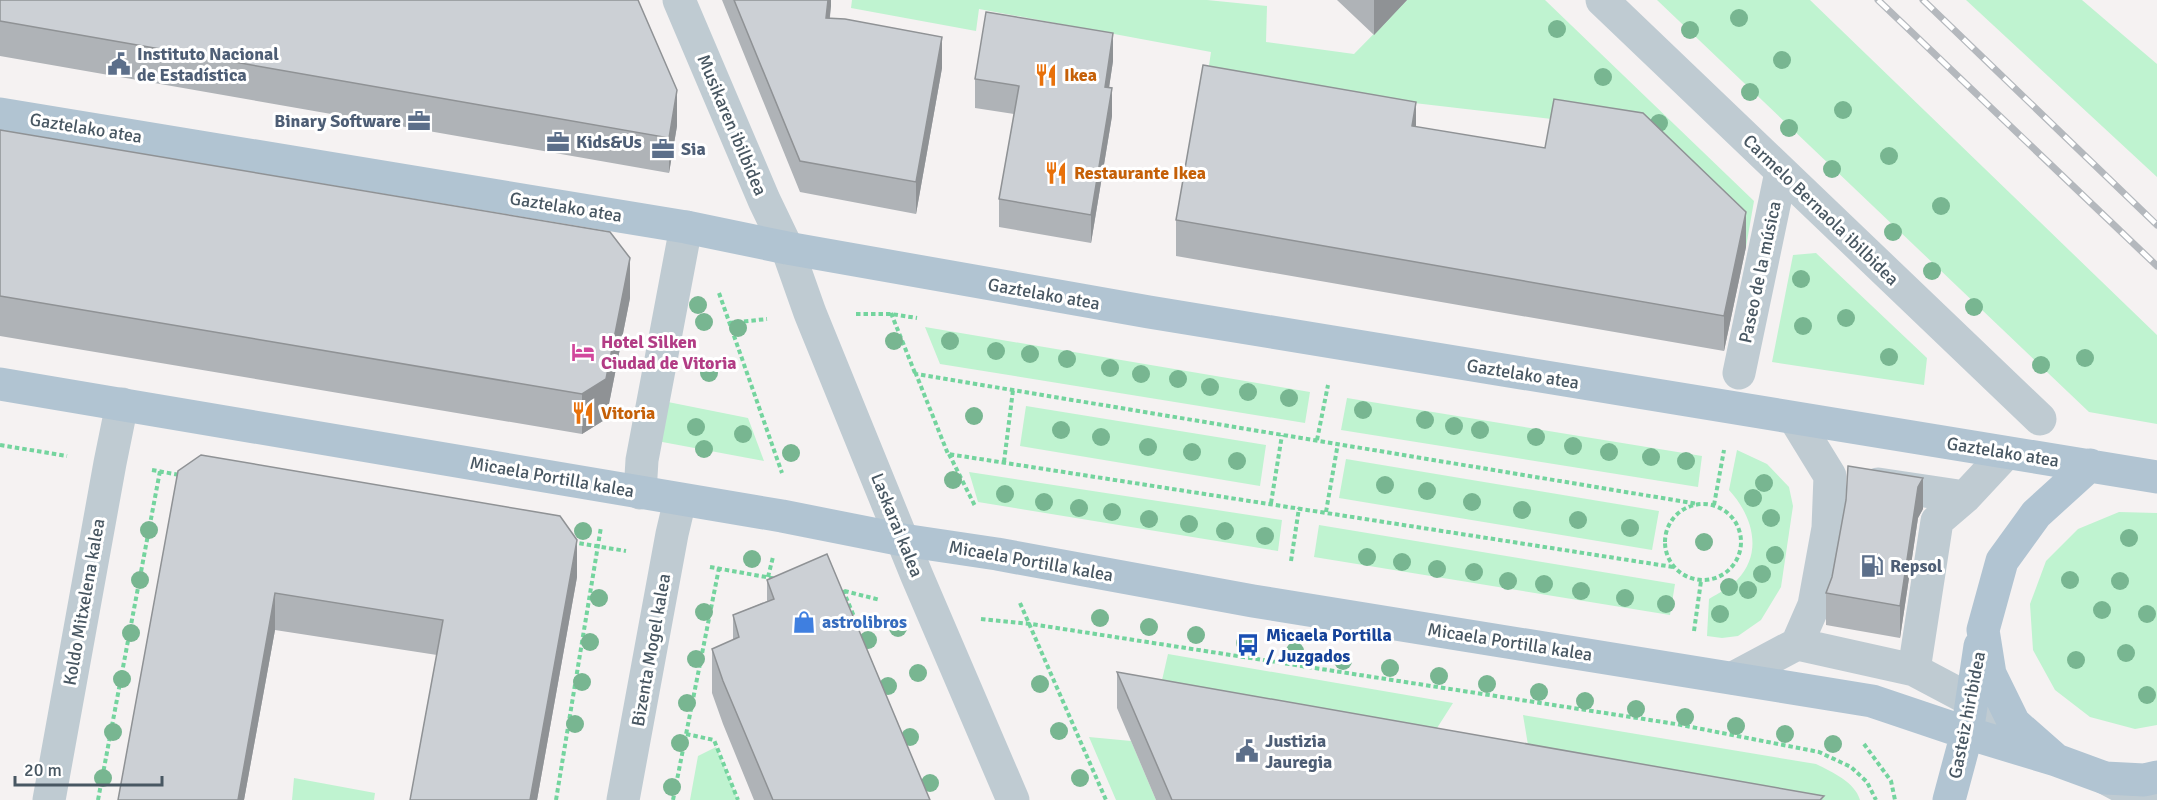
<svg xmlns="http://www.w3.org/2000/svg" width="2157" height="800" font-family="Signika,sans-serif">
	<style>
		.green { fill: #bff3d0 }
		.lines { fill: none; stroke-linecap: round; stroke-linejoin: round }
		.path { stroke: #74d49e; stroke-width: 4; stroke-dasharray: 4.5 3; stroke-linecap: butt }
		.minor { stroke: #bfcbd2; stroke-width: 33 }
		.major { stroke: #b1c4d2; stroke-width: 33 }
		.rail-casing { stroke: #b4b8bd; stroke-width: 7 }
		.rail { stroke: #fff; stroke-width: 4.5; stroke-dasharray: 14; stroke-linecap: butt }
		.tree { fill: #78b691 }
		.wall { fill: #afb3b7 }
		.shaded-wall { fill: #8f9295 }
		.building { fill: #ccd0d5; stroke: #8f9295; stroke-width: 1.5 }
		.labels { text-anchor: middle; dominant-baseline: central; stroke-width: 6; stroke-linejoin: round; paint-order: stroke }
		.service-label { font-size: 18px; font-weight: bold; fill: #4e5e75; stroke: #fff; text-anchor: start }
		.food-label { font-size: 18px; font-weight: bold; fill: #c56008; stroke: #fff; text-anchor: start }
		.street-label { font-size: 18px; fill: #485762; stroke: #fff }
		.hotel-label { font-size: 18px; font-weight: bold; fill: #b23c85; stroke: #fff; text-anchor: start }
		.shop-label { font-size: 18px; font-weight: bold; fill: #366cbe; stroke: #fff; text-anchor: start }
		.transit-label { font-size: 18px; font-weight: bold; fill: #164399; stroke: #fff; text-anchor: start }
	</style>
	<rect width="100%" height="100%" fill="#f5f2f2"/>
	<!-- green -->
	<path class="green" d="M852 0H1207L1267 6 1266 42 1354 54 1407 0H1545L1754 201 1746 247 1620 127 1207 79 1211 52 979 9 976 31 851 8Z
		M1657 0H1810L2157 335V424L2089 412Z
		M1966 0H2082L2157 64V177Z
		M1816 253 1927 358 1924 385 1772 362 1793 255Z
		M925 327 1310 392 1305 423 940 364Z
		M1347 398 1702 456 1698 487 1341 430Z
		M663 401 748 418 764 461 657 441Z
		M1026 406 1266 445 1260 486 1020 446Z
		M1737 450 1767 464 1789 487 1793 506 1781 587 1761 620 1738 636 1722 638 1707 636 1709 599C1718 593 1730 588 1737 580 1764 552 1752 515 1729 490Z
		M1346 459 1659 511 1652 550 1339 498Z
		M969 472 1282 520 1278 551 978 502Z
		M2119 512 2157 513V725L2135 729 2090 717 2055 690 2033 650 2030 604 2046 561 2078 529Z
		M1319 525 1675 584 1670 615 1314 557Z
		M1168 654 1453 703 1416 761 1154 715Z
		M1523 715 1816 764C1832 772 1855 782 1860 800H1639L1534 781Z
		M1089 737 1131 741 1156 800H1116Z
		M716 747 738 800H690L698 756Z
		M294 778 375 793 374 800H292Z"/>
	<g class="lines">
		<!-- path -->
		<path class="path" d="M719 293 782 473
			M891 313 915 373
			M856 314H891L917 318
			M729 323 767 319
			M1317 440 1328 385
			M0 445 67 456
			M949 454 975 506
			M1004 462 1013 390
			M152 470 180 475
			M1271 503 1282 435
			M1665 542a38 38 0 1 1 76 0a38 38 0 1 1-76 0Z
			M1714 505 1724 450
			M1326 512 1338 443
			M572 542 626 551
			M1291 561 1299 508
			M710 567 777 579
			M1673 567 948 454 916 374 1698 504
			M768 577 773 557
			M837 589 880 600
			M843 590 855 619
			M1020 603 1106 800
			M981 619 1031 624 1676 724 1819 752 1851 767 1867 782 1876 800
			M1694 631 1701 581
			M686 734 714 740 738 800
			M1864 744 1891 781 1895 800
			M98 800 160 471
			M556 800 601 527
			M673 800 719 568"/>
		<!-- minor -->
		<path class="minor" d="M679 0 764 200 787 248 810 313 917 576 1013 800
			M1602 0 2040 419
			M1739 373 1781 172
			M2006 453 1965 497 1937 521 1914 670 2014 723
			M1878 484 1965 497
			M640 493 642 460 686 227
			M1797 644 1914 670
			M1733 678 1797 644 1814 605 1828 528 1830 476 1795 419
			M2105 778 2147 800
			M49 800 110 463 122 404
			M623 800 672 534 680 500"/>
		<!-- major -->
		<path class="major" d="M0 114 686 227 787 248 1149 312 2157 477
			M0 384 782 516 903 540 997 554 1253 601 1872 701 1967 733 2056 760
			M2090 465 2036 514 2002 561 1983 630 1990 674 2014 723 2056 760 2105 778 2144 780 2157 777
			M1949 800 1967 733 1980 646"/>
		<!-- rail casing -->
		<g class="rail-casing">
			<path id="rail" d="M1878 0 2157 266
				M1923 0 2157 225"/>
		</g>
		<!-- rail -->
		<use href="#rail" class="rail"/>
	</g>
	<!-- trees -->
	<g class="tree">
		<circle cx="1739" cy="18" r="9"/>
		<circle cx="1557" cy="29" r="9"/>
		<circle cx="1690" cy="30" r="9"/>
		<circle cx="1782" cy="60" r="9"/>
		<circle cx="1603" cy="77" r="9"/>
		<circle cx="1750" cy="92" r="9"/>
		<circle cx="1843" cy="110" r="9"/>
		<circle cx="1659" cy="123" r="9"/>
		<circle cx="1789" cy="128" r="9"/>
		<circle cx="1889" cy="156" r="9"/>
		<circle cx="1832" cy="169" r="9"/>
		<circle cx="1941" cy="206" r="9"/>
		<circle cx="1893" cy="232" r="9"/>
		<circle cx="1932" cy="271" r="9"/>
		<circle cx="1801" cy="279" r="9"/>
		<circle cx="698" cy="305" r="9"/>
		<circle cx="1974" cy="307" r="9"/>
		<circle cx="1846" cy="318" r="9"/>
		<circle cx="704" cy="322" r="9"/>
		<circle cx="1803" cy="326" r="9"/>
		<circle cx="738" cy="328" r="9"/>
		<circle cx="894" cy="341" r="9"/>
		<circle cx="950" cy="341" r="9"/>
		<circle cx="996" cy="351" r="9"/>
		<circle cx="1030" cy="354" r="9"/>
		<circle cx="1889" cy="357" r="9"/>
		<circle cx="2085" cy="358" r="9"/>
		<circle cx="1067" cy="359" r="9"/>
		<circle cx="2041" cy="365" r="9"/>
		<circle cx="1110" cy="368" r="9"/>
		<circle cx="709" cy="373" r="9"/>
		<circle cx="1141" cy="374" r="9"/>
		<circle cx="1178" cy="379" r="9"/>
		<circle cx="1210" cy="387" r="9"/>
		<circle cx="1248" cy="392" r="9"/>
		<circle cx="1289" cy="398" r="9"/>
		<circle cx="1363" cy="410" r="9"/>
		<circle cx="974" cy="416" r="9"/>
		<circle cx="1425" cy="420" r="9"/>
		<circle cx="1454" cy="426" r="9"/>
		<circle cx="696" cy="427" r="9"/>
		<circle cx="1061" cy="430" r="9"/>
		<circle cx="1480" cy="430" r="9"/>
		<circle cx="743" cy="434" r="9"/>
		<circle cx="1101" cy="437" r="9"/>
		<circle cx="1536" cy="437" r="9"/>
		<circle cx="1573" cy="446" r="9"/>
		<circle cx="1148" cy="447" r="9"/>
		<circle cx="704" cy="449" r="9"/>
		<circle cx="1192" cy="452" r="9"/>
		<circle cx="1609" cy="452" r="9"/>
		<circle cx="791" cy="453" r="9"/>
		<circle cx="1651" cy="457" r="9"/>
		<circle cx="1237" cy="461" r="9"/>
		<circle cx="1686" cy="461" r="9"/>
		<circle cx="953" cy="480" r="9"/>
		<circle cx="1764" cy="483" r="9"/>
		<circle cx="1385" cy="485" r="9"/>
		<circle cx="1427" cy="491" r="9"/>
		<circle cx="1005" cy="494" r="9"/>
		<circle cx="1753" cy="498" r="9"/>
		<circle cx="1044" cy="502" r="9"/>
		<circle cx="1472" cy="502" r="9"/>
		<circle cx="1079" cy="508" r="9"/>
		<circle cx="1522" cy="510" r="9"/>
		<circle cx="1112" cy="512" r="9"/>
		<circle cx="1771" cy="518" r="9"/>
		<circle cx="1149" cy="519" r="9"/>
		<circle cx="1578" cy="520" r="9"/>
		<circle cx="1189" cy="524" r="9"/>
		<circle cx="1630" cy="528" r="9"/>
		<circle cx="149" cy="530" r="9"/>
		<circle cx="583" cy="531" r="9"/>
		<circle cx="1225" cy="531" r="9"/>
		<circle cx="1265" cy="536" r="9"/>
		<circle cx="2129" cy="538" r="9"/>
		<circle cx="1704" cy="542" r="9"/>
		<circle cx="1775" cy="555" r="9"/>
		<circle cx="1367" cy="557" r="9"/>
		<circle cx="752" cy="559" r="9"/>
		<circle cx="1402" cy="562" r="9"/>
		<circle cx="1437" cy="569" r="9"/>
		<circle cx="1474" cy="572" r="9"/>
		<circle cx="1762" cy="574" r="9"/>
		<circle cx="140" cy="580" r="9"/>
		<circle cx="2070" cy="580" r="9"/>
		<circle cx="1508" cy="581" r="9"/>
		<circle cx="2120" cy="581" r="9"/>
		<circle cx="1544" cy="584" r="9"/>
		<circle cx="1729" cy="587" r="9"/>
		<circle cx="1748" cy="590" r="9"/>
		<circle cx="1581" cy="591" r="9"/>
		<circle cx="599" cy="598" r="9"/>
		<circle cx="1625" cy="598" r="9"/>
		<circle cx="1666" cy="604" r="9"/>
		<circle cx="2102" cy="610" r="9"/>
		<circle cx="704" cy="612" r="9"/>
		<circle cx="1720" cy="614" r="9"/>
		<circle cx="2147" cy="614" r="9"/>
		<circle cx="1100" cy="618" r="9"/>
		<circle cx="1149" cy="627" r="9"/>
		<circle cx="898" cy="628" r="9"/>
		<circle cx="131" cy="633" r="9"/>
		<circle cx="1196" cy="635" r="9"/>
		<circle cx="868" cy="640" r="9"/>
		<circle cx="590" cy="642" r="9"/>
		<circle cx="1245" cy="643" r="9"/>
		<circle cx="1295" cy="651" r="9"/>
		<circle cx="2126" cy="653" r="9"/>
		<circle cx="696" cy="659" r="9"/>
		<circle cx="2076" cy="660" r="9"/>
		<circle cx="1343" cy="661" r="9"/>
		<circle cx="1390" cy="668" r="9"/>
		<circle cx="918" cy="673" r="9"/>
		<circle cx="1439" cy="676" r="9"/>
		<circle cx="122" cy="679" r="9"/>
		<circle cx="582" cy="682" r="9"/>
		<circle cx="1040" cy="684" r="9"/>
		<circle cx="1487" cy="684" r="9"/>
		<circle cx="888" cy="686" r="9"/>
		<circle cx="1539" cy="692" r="9"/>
		<circle cx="2147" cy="695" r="9"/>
		<circle cx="1585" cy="701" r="9"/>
		<circle cx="687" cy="703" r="9"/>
		<circle cx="1636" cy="709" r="9"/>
		<circle cx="1685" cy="717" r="9"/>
		<circle cx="575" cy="724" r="9"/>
		<circle cx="1736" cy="726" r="9"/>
		<circle cx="1059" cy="731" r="9"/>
		<circle cx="113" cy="732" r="9"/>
		<circle cx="1785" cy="734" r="9"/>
		<circle cx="910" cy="737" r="9"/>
		<circle cx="680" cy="743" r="9"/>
		<circle cx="1833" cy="744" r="9"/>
		<circle cx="103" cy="778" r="9"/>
		<circle cx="1080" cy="778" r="9"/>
		<circle cx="930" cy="783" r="9"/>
		<circle cx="672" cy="787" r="9"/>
	</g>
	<!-- wall -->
	<path class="wall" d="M0 0 677 126 669 173 0 56Z
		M722 0H831L830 18 942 68 916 214 800 192Z
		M1337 0H1407L1374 35Z
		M1113 61 1109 87 1112 116 1091 243 999 227V199L1014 114 975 108V79Z
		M1416 127 1746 247 1724 351 1176 256V220Z
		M0 130 630 298 606 419 582 434 0 336Z
		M178 471 577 577 537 800H410L437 655 275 630 244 800H118Z
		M1923 509 1918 518 1900 638 1826 625V593Z
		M767 580 930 800H754L723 724 712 693V649L733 640V615L767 601Z
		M1117 672 1824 800H1156L1117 708Z"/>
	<!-- shaded-wall -->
	<path class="shaded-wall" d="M828 0H831V6L826 49V18Z
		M1374 0H1407L1374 35Z
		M1113 33V61L1105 115V87Z
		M942 37V68L916 214V182Z
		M1112 88V116L1091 243V215Z
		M677 90V126L669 173V138Z
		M1416 102V138L1412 126Z
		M1746 212V247L1724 351V316Z
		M630 258V298L606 419 582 434V394Z
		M1923 478V509L1918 518 1900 638V606L1918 487Z
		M577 540V577L537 800H530Z
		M275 593V630L244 800H238Z"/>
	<!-- building -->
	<path class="building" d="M0 0H638L677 90 669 138 0 21Z
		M734 0H828L826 18 845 19 942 37 916 182 800 161Z
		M986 12 1113 33 1105 87 1112 88 1091 215 999 199 1019 86 975 79Z
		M1203 65 1416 102 1412 126 1545 148 1554 99 1643 113 1746 212 1724 316 1176 220Z
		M0 130 610 232 630 258 606 379 582 394 0 296Z
		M201 455 560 516 577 540 530 800H410L443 620 275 593 238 800H118L178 471Z
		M1848 466 1923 478 1918 487 1900 606 1826 593 1832 577 1846 500Z
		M827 554 930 800H773L723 681 712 649 739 637 733 615 774 599 767 580Z
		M1117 672 1824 796 1820 800H1172Z"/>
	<!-- icons -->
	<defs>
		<g id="civic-bare" transform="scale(1.8)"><path d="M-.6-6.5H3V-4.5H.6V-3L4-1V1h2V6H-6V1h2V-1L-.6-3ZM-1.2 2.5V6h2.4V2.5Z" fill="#5c6f8a" stroke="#fff" stroke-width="2.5" paint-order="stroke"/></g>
		<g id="restaurant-bare" transform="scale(1.8)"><path d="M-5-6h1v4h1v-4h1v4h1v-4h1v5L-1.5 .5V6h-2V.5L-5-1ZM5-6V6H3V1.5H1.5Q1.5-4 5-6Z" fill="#e8710a" stroke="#fff" stroke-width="2.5" paint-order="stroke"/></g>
		<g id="office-bare" transform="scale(1.8)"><path d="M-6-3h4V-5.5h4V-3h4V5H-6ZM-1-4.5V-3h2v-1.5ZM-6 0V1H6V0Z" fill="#5c6f8a" stroke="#fff" stroke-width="2.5" paint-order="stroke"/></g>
		<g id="hotel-bare" transform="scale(1.8)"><path d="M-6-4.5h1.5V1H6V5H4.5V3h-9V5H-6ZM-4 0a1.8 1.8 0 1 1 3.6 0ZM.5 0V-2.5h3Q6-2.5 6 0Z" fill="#d1479c" stroke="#fff" stroke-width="2.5" paint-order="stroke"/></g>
		<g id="fuel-bare" transform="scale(1.8)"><path d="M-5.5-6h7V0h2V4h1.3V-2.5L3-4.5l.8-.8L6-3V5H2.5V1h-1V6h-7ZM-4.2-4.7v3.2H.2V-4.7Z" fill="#5c6f8a" stroke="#fff" stroke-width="2.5" paint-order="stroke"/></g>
		<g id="shop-bare" transform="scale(1.8)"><path d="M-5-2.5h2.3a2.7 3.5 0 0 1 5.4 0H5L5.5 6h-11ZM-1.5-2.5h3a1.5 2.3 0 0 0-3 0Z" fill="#3f7fe0" stroke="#fff" stroke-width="2.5" paint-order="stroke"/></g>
		<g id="bus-bare" transform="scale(1.8)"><path d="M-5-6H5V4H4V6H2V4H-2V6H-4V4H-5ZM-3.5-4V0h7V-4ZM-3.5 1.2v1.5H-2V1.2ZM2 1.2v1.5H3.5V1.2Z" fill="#1a4fb4" stroke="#fff" stroke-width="2.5" paint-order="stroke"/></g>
	</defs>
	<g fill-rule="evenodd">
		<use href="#civic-bare" x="119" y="64"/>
		<use href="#restaurant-bare" x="1046" y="75"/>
		<use href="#office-bare" x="419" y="121"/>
		<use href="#office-bare" x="558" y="142"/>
		<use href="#office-bare" x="663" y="149"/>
		<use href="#restaurant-bare" x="1056" y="173"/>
		<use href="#hotel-bare" x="583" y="352"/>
		<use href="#restaurant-bare" x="583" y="413"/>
		<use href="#fuel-bare" x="1872" y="566"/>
		<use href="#shop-bare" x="804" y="622"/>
		<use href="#bus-bare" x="1248" y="645"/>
		<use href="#civic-bare" x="1247" y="751"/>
	</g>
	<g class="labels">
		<!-- service labels -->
		<g class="service-label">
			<text x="137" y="54">Instituto Nacional<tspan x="137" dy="21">de Estadística</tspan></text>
			<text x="401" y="121" text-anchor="end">Binary Software</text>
			<text x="576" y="142">Kids&amp;Us</text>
			<text x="681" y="149">Sia</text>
			<text x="1890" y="566">Repsol</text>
			<text x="1265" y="741">Justizia<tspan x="1265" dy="21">Jauregia</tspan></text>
		</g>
		<!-- food labels -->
		<g class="food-label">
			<text x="1064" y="75">Ikea</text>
			<text x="1074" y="173">Restaurante Ikea</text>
			<text x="601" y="413">Vitoria</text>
		</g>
		<!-- street labels -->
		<g class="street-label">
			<text transform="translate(732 125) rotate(67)">Musikaren ibilbidea</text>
			<text transform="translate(86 128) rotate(9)">Gaztelako atea</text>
			<text transform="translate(566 207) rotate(9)">Gaztelako atea</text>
			<text transform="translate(1821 210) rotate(44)">Carmelo Bernaola ibilbidea</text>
			<text transform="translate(1760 272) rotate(-78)">Paseo de la música</text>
			<text transform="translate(1044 294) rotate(10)">Gaztelako atea</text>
			<text transform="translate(1523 374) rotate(9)">Gaztelako atea</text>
			<text transform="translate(2003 452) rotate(9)">Gaztelako atea</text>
			<text transform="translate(552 477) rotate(10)">Micaela Portilla kalea</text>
			<text transform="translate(897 525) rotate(68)">Laskarai kalea</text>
			<text transform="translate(1031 561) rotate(10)">Micaela Portilla kalea</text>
			<text transform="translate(84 602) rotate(-80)">Koldo Mitxelena kalea</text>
			<text transform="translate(1510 642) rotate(9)">Micaela Portilla kalea</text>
			<text transform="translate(651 650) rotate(-80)">Bizenta Mogel kalea</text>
			<text transform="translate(1967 715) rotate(-79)">Gasteiz hiribidea</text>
		</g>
		<!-- hotel labels -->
		<g class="hotel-label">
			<text x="601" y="342">Hotel Silken<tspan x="601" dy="21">Ciudad de Vitoria</tspan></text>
		</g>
		<!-- shop labels -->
		<g class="shop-label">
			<text x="822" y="622">astrolibros</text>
		</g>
		<!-- transit labels -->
		<g class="transit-label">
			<text x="1266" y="635">Micaela Portilla<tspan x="1266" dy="21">/ Juzgados</tspan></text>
		</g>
	</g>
	<!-- scale -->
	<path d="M15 776v9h147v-9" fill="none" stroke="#485762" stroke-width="3"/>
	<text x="24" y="776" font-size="18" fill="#485762" stroke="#ffffff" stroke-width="4.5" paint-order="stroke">20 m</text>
</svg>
